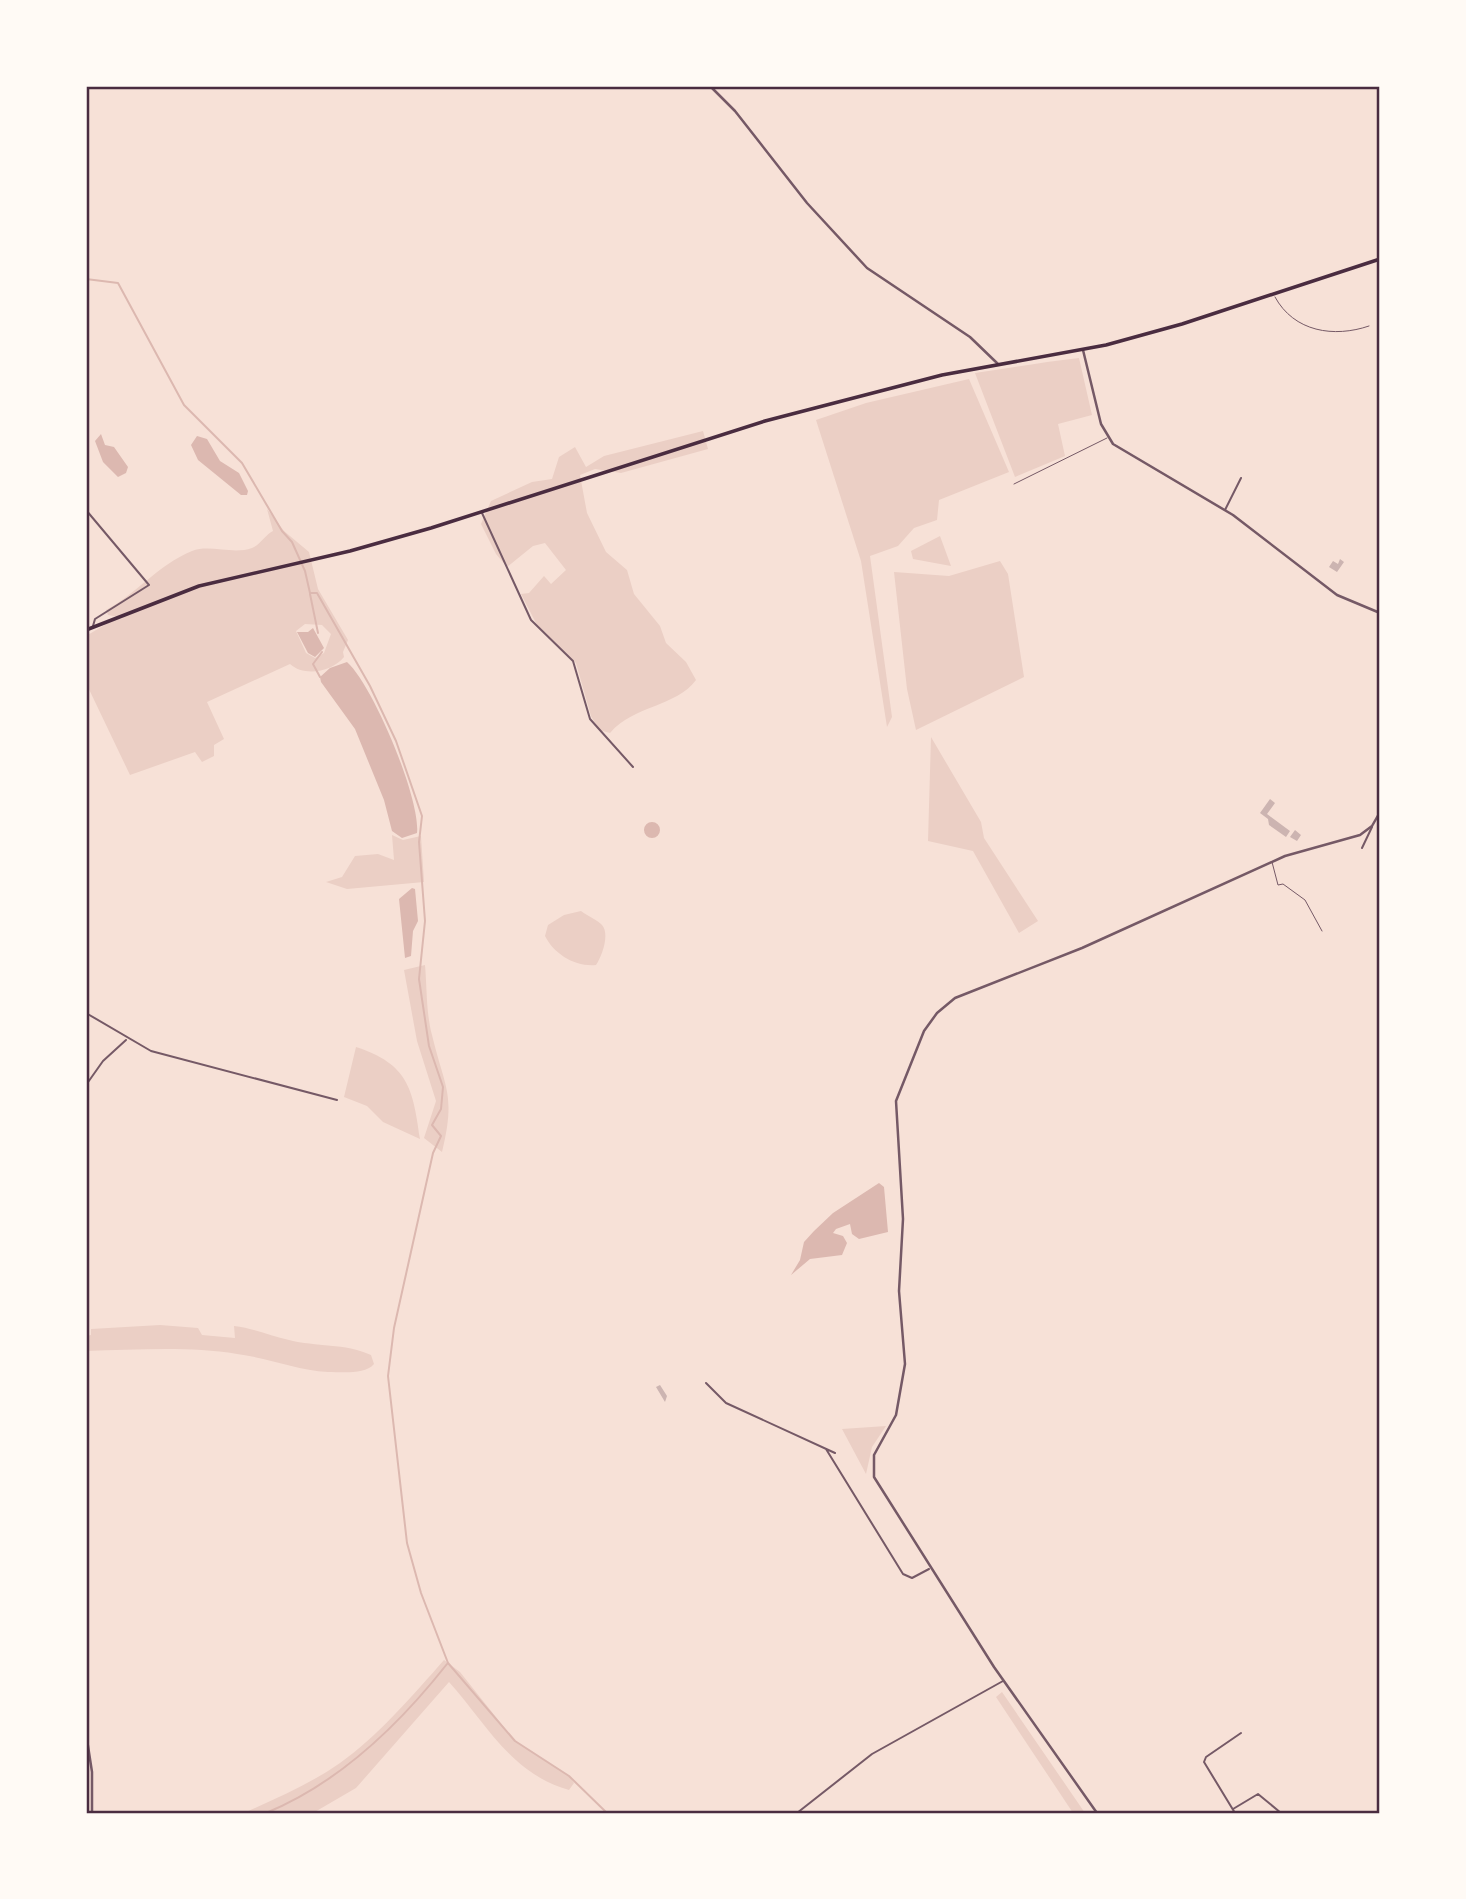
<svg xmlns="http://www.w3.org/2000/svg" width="1466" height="1899" font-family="'PT Serif',serif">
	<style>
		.green { fill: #ebcfc5; fill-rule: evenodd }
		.water { fill: #dcb8b0 }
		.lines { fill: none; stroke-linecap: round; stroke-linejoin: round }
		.stream { stroke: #dcb8b0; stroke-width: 2 }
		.building { fill: #ccb4b1 }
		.service { stroke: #755966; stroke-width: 1 }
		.minor { stroke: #755966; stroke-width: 2 }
		.tertiary { stroke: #755966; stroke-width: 2.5 }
		.trunk { stroke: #4a2c40; stroke-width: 3.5 }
		.neatline { fill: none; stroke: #4a2c40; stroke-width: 2.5 }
	</style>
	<rect width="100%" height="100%" fill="#f7e1d7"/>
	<!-- green -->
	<path class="green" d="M1079 358 1092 415 1058 424 1065 456 1015 477 975 373C1010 368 1043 362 1079 358Z
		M969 379 1009 472 939 500 937 520 914 528 898 546 870 556 892 717 887 727 861 561 816 420 866 403Z
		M703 431 708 449 621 473 595 469 580 475 587 513 606 552 627 570 634 594 660 626 666 643 686 662 696 680C676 707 634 705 610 733L599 730 591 716 576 663 537 625 521 594 529 593 544 576 551 584 566 570 545 543 533 546 507 567 496 554 481 524 491 501 532 482 552 479 559 457 575 447 586 467 604 456Z
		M267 509 284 531 309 552 318 589 348 640 343 652 344 657C332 672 304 677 290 664L207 702 224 739 214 745V756L202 762 195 752 130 775 86 683V636L113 620 124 618 108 615 106 610C135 595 158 565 192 551 210 544 233 555 252 548 260 545 265 535 273 531ZM305 624 322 625 331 634 324 653 315 658 306 653 296 631Z
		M940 536 951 566 913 559 911 551Z
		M1000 561 1008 574 1024 677 916 730 907 689 894 572 949 576Z
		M931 737 981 822 984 838 1038 921 1019 933 973 851 928 841Z
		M392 835 403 840 421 836 424 882 347 889 326 882 342 877 355 856 378 854 394 860Z
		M581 911C587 916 598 920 602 925 610 934 602 956 596 965 575 967 554 954 545 936L548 925 564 915Z
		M425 965C427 987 426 1013 432 1035 445 1089 456 1094 442 1152L424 1138 436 1101 417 1041 404 970Z
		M356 1047C408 1064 413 1088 420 1139L383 1122 367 1106 344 1097Z
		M160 1325 198 1328 202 1335 235 1338 234 1326C253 1328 270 1336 289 1340 316 1347 345 1343 371 1355L374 1364C365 1375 341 1372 328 1372 296 1370 268 1358 237 1354 188 1346 136 1350 86 1351V1336L91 1335V1329Z
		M886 1426 872 1447 866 1474 842 1429Z
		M444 1660 460 1672 515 1741 569 1776 574 1783 569 1790C511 1774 486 1723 449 1682L356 1788 313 1813H244C277 1798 310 1784 340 1763 376 1738 415 1693 444 1660Z
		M1002 1692 1085 1813H1073L996 1697Z"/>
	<!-- water -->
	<path class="water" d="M101 434 105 445 114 447 128 467 126 473 118 477 103 462 95 441Z
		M197 436 207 439 220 461 239 473 248 491 247 495H241L198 460 191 445Z
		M313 628 324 648 315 657 308 653 297 632H308Z
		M347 662C373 685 421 800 417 833L402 838 392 831 384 800 355 729 321 682 320 677 330 668Z
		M644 830a8 8 0 1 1 16 0a8 8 0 1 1-16 0Z
		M412 888 415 889 418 921 413 931 411 956 405 958 399 899Z
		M879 1183 884 1187 888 1232 859 1239 852 1234 850 1224 836 1229 833 1233 843 1236 847 1243 842 1255 810 1259 791 1275 800 1260 804 1242 814 1231 833 1213Z"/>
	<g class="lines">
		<!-- stream -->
		<path class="stream" d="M86 279 118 283 184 405 242 463 282 531 292 542 305 571 310 593H317L370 686 396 741 422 816 419 842 425 921 419 979 429 1046 443 1087 441 1109 432 1125 441 1136 433 1153 394 1328 388 1376 407 1543 421 1593 448 1663 515 1741 569 1776 607 1813
			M310 594 318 633
			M320 677 313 664 322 652
			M266 1813C339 1783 399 1725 447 1664"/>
	</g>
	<!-- building -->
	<path class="building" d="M1340 559 1344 562 1337 572 1329 567 1333 561 1338 564Z
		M1270 799 1275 803 1267 814 1290 831 1286 837 1269 825 1268 819 1260 813Z
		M1295 830 1301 835 1297 841 1290 837Z
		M660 1385 667 1396 665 1402 656 1387Z"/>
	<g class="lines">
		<!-- service -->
		<path class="service" d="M1275 297C1294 332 1334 338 1369 326
			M1014 484 1107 438
			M1272 862 1278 885 1283 884 1305 900 1322 931"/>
		<!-- minor -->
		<path class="minor" d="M86 510 149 585 95 619 93 626
			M1225 510 1241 478
			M482 513 531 620 573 661 590 719 633 767
			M1362 848 1372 827
			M86 1013 151 1051 337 1100
			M86 1085 103 1061 126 1040
			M706 1383 726 1403 835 1453
			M826 1449 903 1574 912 1578 929 1569
			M1233 1809 1258 1794 1281 1813
			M797 1813 872 1754 1003 1681
			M1235 1813 1204 1762 1206 1757 1241 1733"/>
		<!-- tertiary -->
		<path class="tertiary" d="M710 86 735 111 807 203 867 268 970 337 998 364
			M1083 350 1101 424 1113 444 1233 515 1337 595 1380 613
			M86 1733 92 1772V1813
			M1097 1813 994 1667 874 1477V1455L896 1415 905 1364 899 1291 903 1219 896 1101 924 1031 937 1013 955 998 1082 948 1285 856 1360 835 1372 826 1380 812"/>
		<!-- trunk -->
		<path class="trunk" d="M86 630 199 586 350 551 431 528 765 421 942 375 1106 345 1182 324 1380 259"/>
	</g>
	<!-- border -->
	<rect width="1466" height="1899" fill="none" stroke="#fffaf5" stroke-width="175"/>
	<rect x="88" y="88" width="1290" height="1724" class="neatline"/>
</svg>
